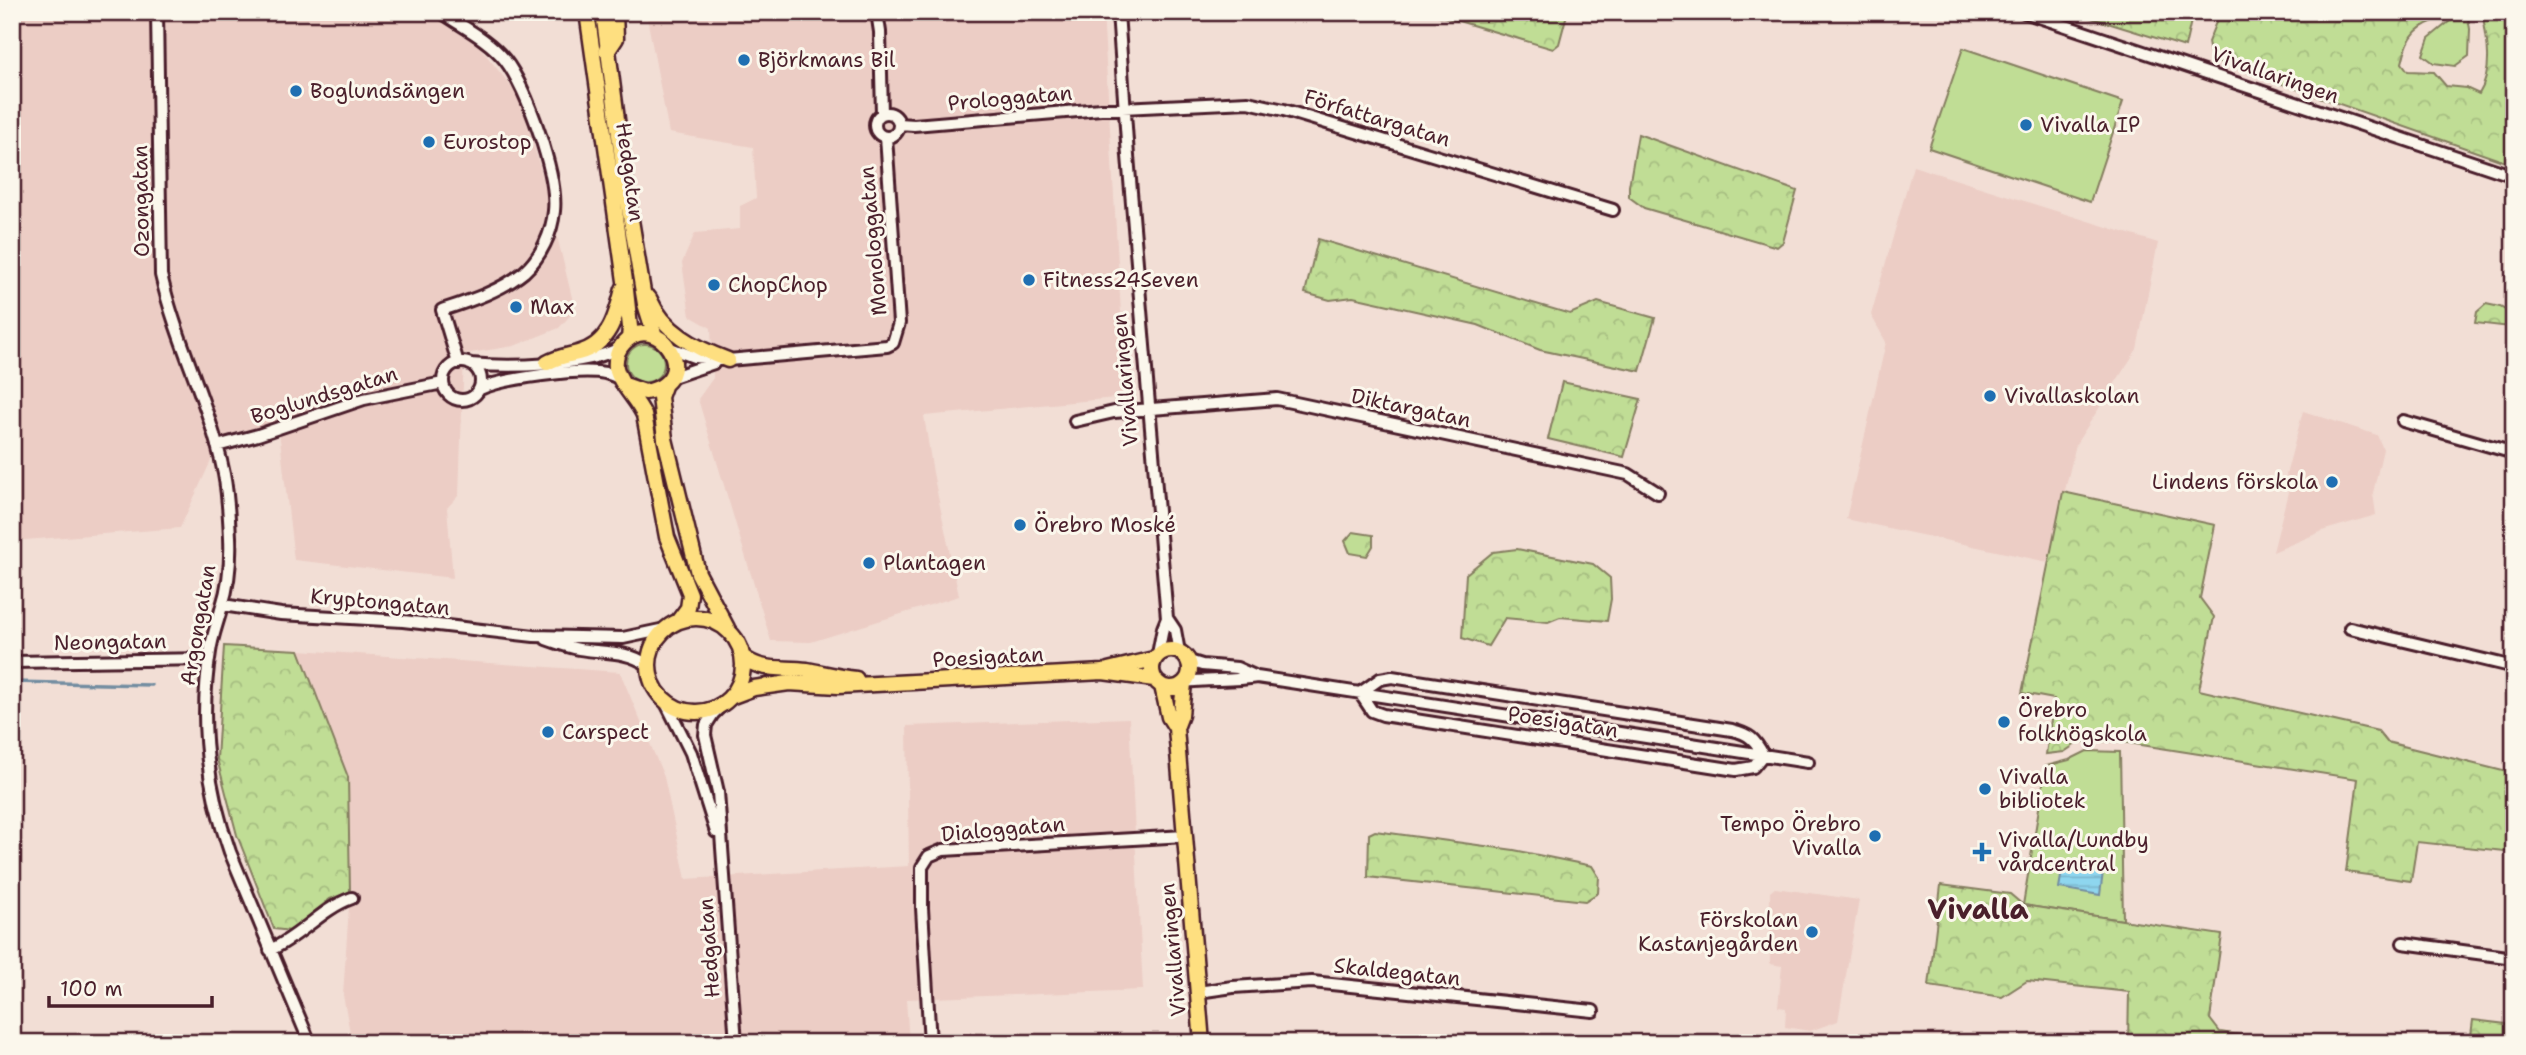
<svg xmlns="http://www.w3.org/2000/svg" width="2526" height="1055" font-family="'Shantell Sans',sans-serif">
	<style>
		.built { fill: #eccdc5 }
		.green { fill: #c0dd95; stroke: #857e60; stroke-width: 2 }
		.forest { fill: url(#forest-crowns); stroke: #857e60; stroke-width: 2 }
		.water { fill: url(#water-rules); stroke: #738da1; stroke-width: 2 }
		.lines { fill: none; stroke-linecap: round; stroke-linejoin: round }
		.stream { stroke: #738da1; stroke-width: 3.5 }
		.minor-casing { stroke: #4a1f2b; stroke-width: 16 }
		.major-casing { stroke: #4a1f2b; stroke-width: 19 }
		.highway-casing { stroke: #4a1f2b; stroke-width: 21 }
		.minor { stroke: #fbf7ec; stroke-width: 10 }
		.major { stroke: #fedf80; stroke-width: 14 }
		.highway { stroke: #fedf80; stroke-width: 16 }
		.poi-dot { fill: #1f6fb2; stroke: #fbf7ec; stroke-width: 2.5 }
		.labels { text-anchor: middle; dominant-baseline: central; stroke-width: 6; stroke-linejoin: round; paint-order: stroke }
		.poi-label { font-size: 21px; fill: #4a1f2b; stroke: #fbf7ec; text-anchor: start }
		.street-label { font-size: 21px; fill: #4a1f2b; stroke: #fbf7ec }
		.district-label { font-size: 28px; font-weight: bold; fill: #4a1f2b; stroke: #fbf7ec }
	</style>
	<defs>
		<pattern id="forest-crowns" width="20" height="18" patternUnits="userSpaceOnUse" patternTransform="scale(1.75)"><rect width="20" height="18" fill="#c0dd95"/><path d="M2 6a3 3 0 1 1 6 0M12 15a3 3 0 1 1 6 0" fill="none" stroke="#a6bd81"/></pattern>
		<pattern id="water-rules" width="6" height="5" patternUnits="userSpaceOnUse" patternTransform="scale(1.75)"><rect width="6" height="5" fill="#8ed6ef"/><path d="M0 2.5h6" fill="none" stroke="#7cb7cd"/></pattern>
	</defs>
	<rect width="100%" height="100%" fill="#f2ded5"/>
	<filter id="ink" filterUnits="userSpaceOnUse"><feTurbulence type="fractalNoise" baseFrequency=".0143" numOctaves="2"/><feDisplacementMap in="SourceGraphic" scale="14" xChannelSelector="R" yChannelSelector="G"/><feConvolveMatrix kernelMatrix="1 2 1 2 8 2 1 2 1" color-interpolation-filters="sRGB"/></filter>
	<g filter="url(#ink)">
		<!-- built -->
		<path class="built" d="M12 12H428L478 45 519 96 541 170 575 310 559 328 514 346 464 354 459 495 447 508 453 578 294 560 278 422 221 439 180 528 12 541Z
			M646 12H1103L1126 397 924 416 933 473 959 596 811 642 771 641 698 399 713 378 711 328 690 316 682 263 695 233 740 229V206L756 198 753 147 669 133Z
			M1913 166 2158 243 2137 349 2076 444 2048 562 1846 519 1886 342 1871 315Z
			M2303 411 2377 435 2383 449 2373 493 2376 515 2325 530 2273 552 2289 488 2286 475Z
			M299 650 620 672 664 777 686 879 909 866 907 726 1129 718 1143 990 906 999 909 1043H352L343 995 350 892 348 777Z
			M1775 888 1859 900 1838 1021 1810 1031 1785 1027 1786 1008 1778 1007 1782 966 1770 964V892Z"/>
		<!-- green -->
		<path class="green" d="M2461 12H2467L2470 29 2469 56 2455 66 2434 63 2423 55 2429 38Z
			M1963 48 2123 102 2090 202 1929 148Z
			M626 363a19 19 0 1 1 38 0a19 19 0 1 1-38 0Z
			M2087 751 2120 752 2123 920 2023 905 2046 766 2069 760Z"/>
		<!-- forest -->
		<path class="forest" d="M1428 12H1567V14L1559 44 1553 49Z
			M2072 12H2193L2185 47Z
			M2211 12H2455C2423 26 2410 25 2402 63L2408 71 2434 72 2446 86 2466 88 2479 94C2494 70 2487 38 2482 12H2514V165L2211 59 2208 42 2218 17Z
			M1638 134 1797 191 1783 242 1777 247 1644 208 1629 197V186Z
			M1318 239 1570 314 1598 302 1655 318 1640 371 1540 350 1478 325 1353 297 1330 300 1305 293Z
			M2486 304 2500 307 2514 315 2510 327 2475 323 2477 312Z
			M1562 382 1641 399 1624 457 1548 439Z
			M2063 492 2215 525 2200 598 2214 617 2199 690 2378 731 2387 742 2507 772 2514 748V852L2417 842 2411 881 2346 872 2358 779 2116 741 2079 742 2064 752 2046 754 2054 699 2022 693Z
			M1353 532 1373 535V546L1367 556 1350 553 1345 541Z
			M1517 549 1593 564 1610 578 1611 599 1607 621 1560 617 1548 622 1505 618 1488 646 1462 638 1466 574 1493 552Z
			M224 646 299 650 348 777 350 892 330 899 291 931 274 929 237 835 217 759Z
			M1375 831 1514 850 1592 866 1599 877 1598 893 1585 901 1368 877 1369 834Z
			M1941 885 2010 894 2023 905 2222 935 2210 1019 2220 1032 2291 1043H2128L2129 992 2027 981 2002 997 1929 986Z
			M2473 1020 2514 1025V1043H2470Z"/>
		<!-- water -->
		<path class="water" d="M2063 865 2103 872 2100 895 2059 888Z"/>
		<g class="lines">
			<!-- stream -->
			<path class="stream" d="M12 682 151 685"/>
			<!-- minor casing -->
			<g class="minor-casing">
				<path id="minor" d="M157 12 161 275C177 344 210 405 224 474 228 494 229 516 230 537 231 560 229 584 222 606 218 622 212 636 210 652 199 720 207 788 230 852L310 1043
					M441 12C463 27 488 39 505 60 527 88 558 176 554 211 552 233 541 257 524 272 501 291 469 301 442 310L458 363
					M877 12 880 32 882 114
					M1118 12 1128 156 1167 618 1175 630 1179 652
					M2024 12 2514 176
					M875 125a12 12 0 1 1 24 0a12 12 0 1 1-24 0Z
					M899 124 914 125 1101 109 1248 102 1284 110 1613 210
					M670 348 694 357 728 360 887 346 893 343 899 323 886 137
					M443 381a19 19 0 1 1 38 0a19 19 0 1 1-38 0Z
					M470 364C509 368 585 366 620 348
					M670 378 714 363
					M480 389C503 378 581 368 605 373 611 374 616 377 621 379
					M1075 421 1114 412 1277 399 1628 474 1658 493
					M2403 421 2514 453
					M217 446 258 435 364 399 443 383
					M223 605 281 614 403 621 534 636 623 638 665 629
					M2350 628 2514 667
					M546 639C557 643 568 647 579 649 603 653 627 650 648 665
					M1158 654 1163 628 1167 618
					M1189 661 1202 665 1237 668 1257 677 1808 762
					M12 662 209 659
					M1392 677 1732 730C1749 734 1755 739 1763 755L1753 767 1736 770 1383 715 1372 711 1360 693 1380 679Z
					M1185 682C1209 679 1233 681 1257 677
					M665 701 691 753 716 832
					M725 702 713 714 706 725 705 735 718 792 736 1043
					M2403 943 2514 958
					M270 950C300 937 321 909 352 898
					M1198 992 1233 987 1312 982 1593 1011
					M930 1043 922 908V867L929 856 943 850 1185 836"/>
			</g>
			<!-- major casing -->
			<g class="major-casing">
				<path id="major" d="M587 12 625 281 630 327 629 339
					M603 12 627 196 645 304 655 336
					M649 298C664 332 695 348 728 360
					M547 363C557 357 566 356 578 353 609 345 616 317 623 289
					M625 385 645 392C706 381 657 307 624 343 617 350 615 360 616 368 620 385 637 399 644 415L667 537 690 594 688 608 679 620
					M664 386 660 397 665 439 698 573 727 628
					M649 665a47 47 0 1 1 94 0a47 47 0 1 1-94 0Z
					M1152 669a19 19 0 1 1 38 0a19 19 0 1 1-38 0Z
					M743 657C761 672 784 667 807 670 823 673 839 677 856 679
					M1108 670 1154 659
					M1184 683 1181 715 1176 728 1202 1043
					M1162 686 1169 717 1176 728
					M730 697 754 688 789 683 838 686 1103 672 1154 679"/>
			</g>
			<!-- highway casing -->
			<g class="highway-casing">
				<path id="highway" d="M607 50 615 38 614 12"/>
			</g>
			<!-- minor -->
			<use href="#minor" class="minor"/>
			<!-- major -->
			<use href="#major" class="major"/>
			<!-- highway -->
			<use href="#highway" class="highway"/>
		</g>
	</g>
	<!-- markers -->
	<g class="poi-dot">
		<circle cx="744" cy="60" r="7"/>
		<circle cx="296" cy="91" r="7"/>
		<circle cx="2026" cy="125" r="7"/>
		<circle cx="429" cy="142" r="7"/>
		<circle cx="1029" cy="280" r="7"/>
		<circle cx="714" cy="285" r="7"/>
		<circle cx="516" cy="307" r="7"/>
		<circle cx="1990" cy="396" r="7"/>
		<circle cx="2332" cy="482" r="7"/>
		<circle cx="1020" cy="525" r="7"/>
		<circle cx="869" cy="563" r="7"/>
		<circle cx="2004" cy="722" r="7"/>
		<circle cx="548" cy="732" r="7"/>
		<circle cx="1985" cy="789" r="7"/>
		<circle cx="1875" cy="836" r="7"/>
		<path d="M1978.5 841.5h7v7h7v7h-7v7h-7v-7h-7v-7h7z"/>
		<circle cx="1812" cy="932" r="7"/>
	</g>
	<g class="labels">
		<!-- poi labels -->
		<g class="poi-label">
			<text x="758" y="60">Björkmans Bil</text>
			<text x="310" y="91">Boglundsängen</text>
			<text x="2040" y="125">Vivalla IP</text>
			<text x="443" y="142">Eurostop</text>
			<text x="1043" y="280">Fitness24Seven</text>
			<text x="728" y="285">ChopChop</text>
			<text x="530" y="307">Max</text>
			<text x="2004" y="396">Vivallaskolan</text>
			<text x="2318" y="482" text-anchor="end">Lindens förskola</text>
			<text x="1034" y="525">Örebro Moské</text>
			<text x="883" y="563">Plantagen</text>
			<text x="2018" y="710">Örebro<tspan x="2018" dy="24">folkhögskola</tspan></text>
			<text x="562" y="732">Carspect</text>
			<text x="1999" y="777">Vivalla<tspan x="1999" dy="24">bibliotek</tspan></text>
			<text x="1861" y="824" text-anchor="end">Tempo Örebro<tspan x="1861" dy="24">Vivalla</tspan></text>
			<text x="1998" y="840">Vivalla/Lundby<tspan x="1998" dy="24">vårdcentral</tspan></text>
			<text x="1798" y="920" text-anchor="end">Förskolan<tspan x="1798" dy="24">Kastanjegården</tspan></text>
		</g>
		<!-- street labels -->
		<g class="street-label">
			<text transform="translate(2275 75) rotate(19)">Vivallaringen</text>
			<text transform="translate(1010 98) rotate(-5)">Prologgatan</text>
			<text transform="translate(1377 118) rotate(17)">Författargatan</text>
			<text transform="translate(630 172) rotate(82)">Hedgatan</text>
			<text transform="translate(141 201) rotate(-91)">Ozongatan</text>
			<text transform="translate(873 241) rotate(-95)">Monologgatan</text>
			<text transform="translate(1125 380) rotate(-95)">Vivallaringen</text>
			<text transform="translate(324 395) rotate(-17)">Boglundsgatan</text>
			<text transform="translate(1411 408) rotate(12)">Diktargatan</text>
			<text transform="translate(380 602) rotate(5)">Kryptongatan</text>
			<text transform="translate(198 625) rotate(-80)">Argongatan</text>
			<text transform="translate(110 642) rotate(-1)">Neongatan</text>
			<text transform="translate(988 657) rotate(-3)">Poesigatan</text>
			<text transform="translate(1563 722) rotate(9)">Poesigatan</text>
			<text transform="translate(1003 829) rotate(-5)">Dialoggatan</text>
			<text transform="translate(709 948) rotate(-94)">Hedgatan</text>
			<text transform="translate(1173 950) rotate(-95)">Vivallaringen</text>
			<text transform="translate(1397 972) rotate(6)">Skaldegatan</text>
		</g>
		<!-- district labels -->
		<g class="district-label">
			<text x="1978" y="909">Vivalla</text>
		</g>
	</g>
	<!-- margin -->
	<rect width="2526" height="1055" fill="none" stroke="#fbf7ec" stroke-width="42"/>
	<rect x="21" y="21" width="2484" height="1013" fill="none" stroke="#4a1f2b" stroke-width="2.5" filter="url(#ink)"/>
	<!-- scale -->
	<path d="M49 996v10h163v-10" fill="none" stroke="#4a1f2b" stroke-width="3.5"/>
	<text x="60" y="996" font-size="21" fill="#4a1f2b" stroke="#fbf7ec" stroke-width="5" paint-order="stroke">100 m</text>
</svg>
